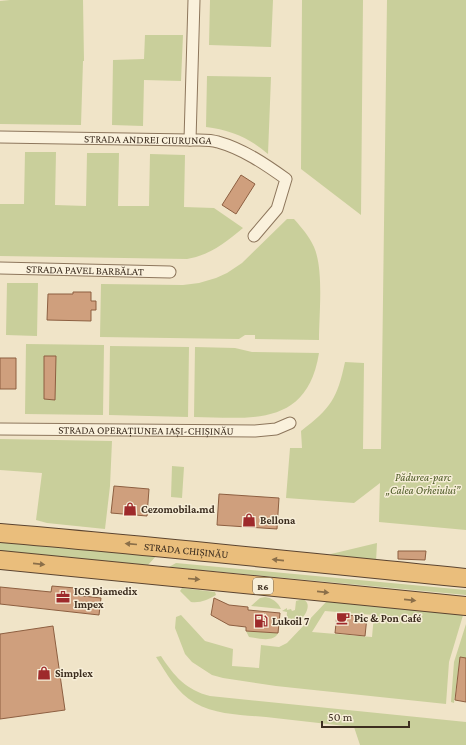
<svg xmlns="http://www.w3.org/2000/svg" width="466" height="745" font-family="'Crimson Pro',serif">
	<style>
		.green { fill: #c9cf9b; fill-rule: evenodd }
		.building { fill: #cf9f7d; stroke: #8d5f41 }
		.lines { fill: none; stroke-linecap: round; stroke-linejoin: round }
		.minor-casing { stroke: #8d765c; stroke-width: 13 }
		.trunk-casing { stroke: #5b4430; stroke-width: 20 }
		.minor { stroke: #faf1dc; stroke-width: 11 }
		.trunk { stroke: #eabe7c; stroke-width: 18 }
		.oneway { fill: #8b6f49 }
		.labels { text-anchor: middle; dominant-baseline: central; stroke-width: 3; stroke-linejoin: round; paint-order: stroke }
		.shield { fill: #f7eed8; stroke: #756857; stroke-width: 1 }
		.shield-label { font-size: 10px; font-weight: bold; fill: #3d2e20 }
		.street-label { font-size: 11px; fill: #3d2e20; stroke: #f7eed8 }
		.park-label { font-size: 11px; font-style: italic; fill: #4d5a26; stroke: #f7eed8 }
		.poi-label { font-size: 11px; font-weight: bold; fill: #3d2e20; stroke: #f7eed8; text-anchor: start }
	</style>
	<rect width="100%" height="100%" fill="#f0e4c8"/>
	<!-- green -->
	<path class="green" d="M10 0H83L84 61H83L81 125 0 124V1Z
		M210 0H273L271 47 209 45Z
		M302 0H363L361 215 301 169Z
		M387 0H466V530L379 522 380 483 354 503 286 498 290 448H302L301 431C331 408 337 399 345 362L364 363 363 449H381Z
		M145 35H183L181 81 144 80 143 126 112 125 113 60 144 59Z
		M207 76 271 77 268 154C250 138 230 130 206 127Z
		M25 152H56L55 205 86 206 87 153H119L118 206H149L150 154 185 155 184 207 214 208 243 228C225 243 210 255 187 259L0 256V204H24Z
		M287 219H294C302 228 309 236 314 247 324 270 319 314 319 340L255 339V335H245L239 339 100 337 101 284 183 285 199 283 216 278 227 273 242 263Z
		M7 283H38L37 336 6 335Z
		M26 344 104 345 103 415 25 414Z
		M110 346 189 347 188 417 109 415Z
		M195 347 235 348 252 352 319 353C307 427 252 418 194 417Z
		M0 439 112 441 110 486 105 529 47 523 36 520 42 473 0 470Z
		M172 466 184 467 182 498 171 497Z
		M0 541 157 555 148 565 0 551Z
		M377 543 376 562 327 557 331 554Z
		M176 563 466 590V595L169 567Z
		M182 588 215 592 216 595C207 600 201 603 191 602L180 591Z
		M265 597C272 598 278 602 281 609L251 606 260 598Z
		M303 599C313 604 305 616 299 622 296 624 290 625 286 626L287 612 282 611 287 608V610L291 609 292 611 295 610 296 601Z
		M327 601 464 612 449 662 446 704 276 686 223 678 212 675 192 662 185 654 175 628 176 617 181 615 205 641 233 649 232 666 259 668 261 645 279 647 287 643ZM325 611 374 615 372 637 312 632Z
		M466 624V665L459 664 454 703 451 702 454 662Z
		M246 631 278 633C274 643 257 638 249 637Z
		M161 656C174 676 186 690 210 696L466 722V745H360L354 727C325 724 295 720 266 717 243 715 216 715 195 703 177 693 167 674 156 657Z"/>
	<!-- building -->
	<path class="building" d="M241 175 255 184 236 214 222 205Z
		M73 292H91V301H96V310H91V321L47 320 48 294H73Z
		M44 356H56L55 400 44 399Z
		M0 358H16V389H0Z
		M114 486 149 489 147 516 111 513Z
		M219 494 279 498 277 529 217 525Z
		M398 551H426L425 560 398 559Z
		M52 586 75 588 74 595 101 598 99 615 0 604V587L51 592Z
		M214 598 229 605 248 607V610L280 613 278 633 246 631V627L229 625 211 615Z
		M337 614 367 617 365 636 335 633Z
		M53 626 65 710 0 719V634Z
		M460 657 466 658V702L455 700Z"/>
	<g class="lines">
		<!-- minor casing -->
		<g class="minor-casing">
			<g id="minor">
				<path id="s1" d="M0 137 190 140C199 140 209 139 218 142 243 149 265 164 286 179L277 209 254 236"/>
				<path d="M190 140 194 0"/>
				<path id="s2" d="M0 268 170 272"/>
				<path id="s3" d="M0 429 255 431 276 429 290 423"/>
			</g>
		</g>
		<!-- trunk casing -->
		<g class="trunk-casing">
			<g id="trunk">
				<path id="s4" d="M0 533C156 546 311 563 466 578"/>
				<path d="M0 560 466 606"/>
			</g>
		</g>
		<!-- minor -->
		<use href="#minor" class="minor"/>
		<!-- trunk -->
		<use href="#trunk" class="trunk"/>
	</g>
	<!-- one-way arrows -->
	<defs><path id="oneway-solid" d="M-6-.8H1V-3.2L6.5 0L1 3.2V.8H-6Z"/></defs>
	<g class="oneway">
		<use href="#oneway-solid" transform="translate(131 544) rotate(-175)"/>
		<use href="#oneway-solid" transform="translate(278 560) rotate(-174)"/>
		<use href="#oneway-solid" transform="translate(39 564) rotate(6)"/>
		<use href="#oneway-solid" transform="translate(194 579) rotate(5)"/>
		<use href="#oneway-solid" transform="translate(323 592) rotate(6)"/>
		<use href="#oneway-solid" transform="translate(410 600) rotate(6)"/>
	</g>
	<!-- icons -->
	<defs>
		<g id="shop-bare" transform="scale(1.08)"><path d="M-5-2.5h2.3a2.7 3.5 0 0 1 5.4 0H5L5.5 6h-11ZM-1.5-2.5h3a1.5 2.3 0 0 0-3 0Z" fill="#9e2a2b" stroke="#f7eed8" stroke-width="2.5" paint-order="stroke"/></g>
		<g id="office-bare" transform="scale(1.08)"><path d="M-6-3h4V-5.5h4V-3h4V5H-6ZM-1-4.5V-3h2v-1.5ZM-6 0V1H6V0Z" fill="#9e2a2b" stroke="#f7eed8" stroke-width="2.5" paint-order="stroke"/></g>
		<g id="cafe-bare" transform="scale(1.08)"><path d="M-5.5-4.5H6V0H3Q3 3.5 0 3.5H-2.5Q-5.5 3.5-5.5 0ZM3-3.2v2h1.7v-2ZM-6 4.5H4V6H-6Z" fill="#9e2a2b" stroke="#f7eed8" stroke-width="2.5" paint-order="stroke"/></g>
		<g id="fuel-bare" transform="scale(1.08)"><path d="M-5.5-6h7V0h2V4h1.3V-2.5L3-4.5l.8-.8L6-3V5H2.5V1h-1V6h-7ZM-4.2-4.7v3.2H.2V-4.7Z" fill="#9e2a2b" stroke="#f7eed8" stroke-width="2.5" paint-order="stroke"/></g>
	</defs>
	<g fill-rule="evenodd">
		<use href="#shop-bare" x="130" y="509"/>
		<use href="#shop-bare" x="249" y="520"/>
		<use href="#office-bare" x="63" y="597"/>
		<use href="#cafe-bare" x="343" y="618"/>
		<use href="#fuel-bare" x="261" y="621"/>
		<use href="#shop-bare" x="44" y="673"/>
	</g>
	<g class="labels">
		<!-- shield labels -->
		<rect class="shield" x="253" y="578" width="20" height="16" rx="3"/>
		<g class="shield-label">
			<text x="263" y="586">R6</text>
		</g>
		<!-- street labels -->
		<g class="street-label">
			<text stroke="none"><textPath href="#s1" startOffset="148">STRADA ANDREI CIURUNGA</textPath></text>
			<text stroke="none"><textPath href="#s2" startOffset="85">STRADA PAVEL BARBĂLAT</textPath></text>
			<text stroke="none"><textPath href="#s3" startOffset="146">STRADA OPERAȚIUNEA IAȘI-CHIȘINĂU</textPath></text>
			<text stroke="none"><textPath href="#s4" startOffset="187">STRADA CHIȘINĂU</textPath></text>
		</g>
		<!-- park labels -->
		<g class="park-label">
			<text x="423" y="477">Pădurea-parc<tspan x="423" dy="13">„Calea Orheiului”</tspan></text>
		</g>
		<!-- poi labels -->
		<g class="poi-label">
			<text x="141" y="509">Cezomobila.md</text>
			<text x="260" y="520">Bellona</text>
			<text x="74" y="591">ICS Diamedix<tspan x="74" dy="13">Impex</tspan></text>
			<text x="354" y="618">Pic &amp; Pon Café</text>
			<text x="272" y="621">Lukoil 7</text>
			<text x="55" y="673">Simplex</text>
		</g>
	</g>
	<!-- scale -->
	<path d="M322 721v6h87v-6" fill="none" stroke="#3d2e20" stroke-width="2"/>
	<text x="328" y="721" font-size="12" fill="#3d2e20" stroke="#f7eed8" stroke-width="3" paint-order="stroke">50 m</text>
</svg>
